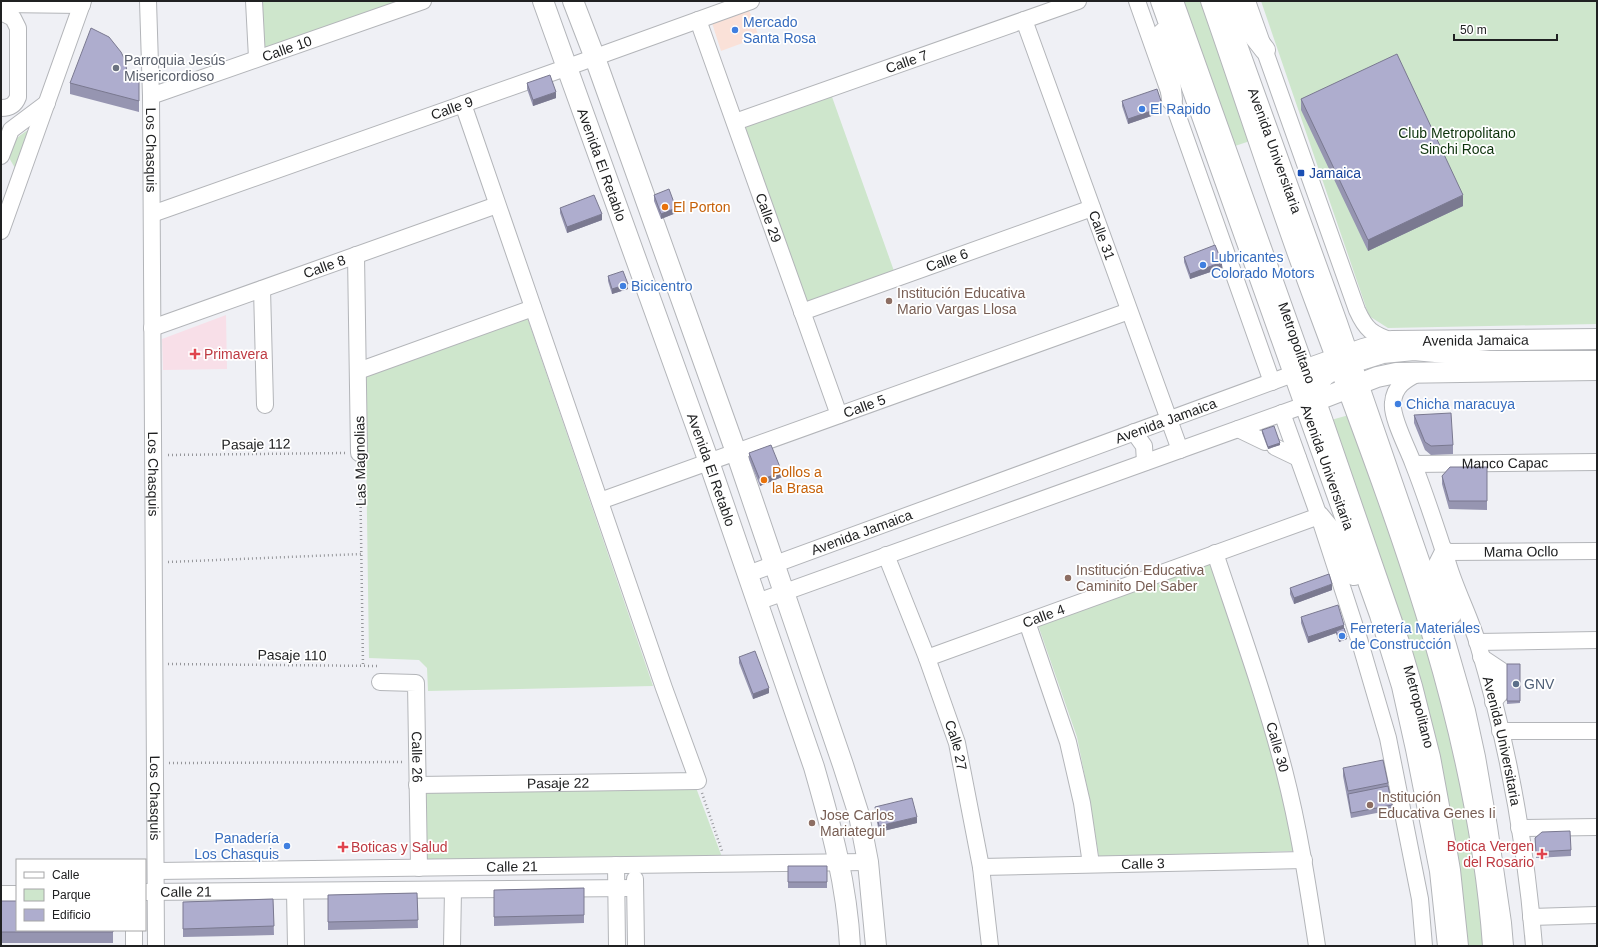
<svg xmlns="http://www.w3.org/2000/svg" width="1598" height="947" font-family="Arial,sans-serif">
	<style>
		.commercial { fill: #fae1d8 }
		.medical { fill: #f8dfe8 }
		.green { fill: #cee6cc }
		.lines { fill: none; stroke-linecap: round; stroke-linejoin: round }
		.minor-casing { stroke: #b3b5b9; stroke-width: 18 }
		.major-casing { stroke: #b3b5b9; stroke-width: 22 }
		.path { stroke: #95969a; stroke-width: 2.5; stroke-dasharray: 1 3; stroke-linecap: butt }
		.minor { stroke: #fff; stroke-width: 16 }
		.major { stroke: #fff; stroke-width: 20 }
		.wall { fill: #9695b1 }
		.shaded-wall { fill: #7a7990 }
		.building { fill: #aeadce; stroke: #7a7990 }
		.shop-dot { fill: #3f7fe0; stroke: #fff; stroke-width: 1.5 }
		.worship-dot { fill: #6b7280; stroke: #fff; stroke-width: 1.5 }
		.transit-dot { fill: #1a4fb4; stroke: #fff; stroke-width: 1.5 }
		.food-dot { fill: #e8710a; stroke: #fff; stroke-width: 1.5 }
		.education-dot { fill: #8d6e63; stroke: #fff; stroke-width: 1.5 }
		.health-dot { fill: #e0444e; stroke: #fff; stroke-width: 1.5 }
		.service-dot { fill: #5c6f8a; stroke: #fff; stroke-width: 1.5 }
		.labels { text-anchor: middle; dominant-baseline: central; stroke-width: 3.5; stroke-linejoin: round; paint-order: stroke }
		.shop-label { font-size: 14px; fill: #366cbe; stroke: #fff; text-anchor: start }
		.street-label { font-size: 14px; fill: #202122; stroke: #fff }
		.worship-label { font-size: 14px; fill: #5b616d; stroke: #fff; text-anchor: start }
		.park-label { font-size: 14px; fill: #0d330c; stroke: #fff }
		.transit-label { font-size: 14px; fill: #164399; stroke: #fff; text-anchor: start }
		.food-label { font-size: 14px; fill: #c56008; stroke: #fff; text-anchor: start }
		.education-label { font-size: 14px; fill: #785e54; stroke: #fff; text-anchor: start }
		.health-label { font-size: 14px; fill: #be3a42; stroke: #fff; text-anchor: start }
		.service-label { font-size: 14px; fill: #4e5e75; stroke: #fff; text-anchor: start }
	</style>
	<rect width="100%" height="100%" fill="#eff0f5"/>
	<!-- commercial -->
	<path class="commercial" d="M749 10 759 37 721 51 712 23Z"/>
	<!-- medical -->
	<path class="medical" d="M226 315 227 369 163 370 162 339Z"/>
	<!-- green -->
	<path class="green" d="M258 1H403L259 52Z
		M1181 1H1203L1253 140 1232 147Z
		M1261 1H1597V324L1388 328 1369 316Z
		M831 94 894 271 805 302 743 125Z
		M30 129 15 168 8 156C14 140 15 138 30 129Z
		M527 317 653 686 428 691 427 668 419 660 369 658 365 375Z
		M1349 415 1400 554 1456 744 1487 946H1466L1331 420Z
		M1213 563 1258 704 1279 776 1295 851 1099 857 1089 797 1077 737 1038 625Z
		M695 785 722 857 423 860 421 789Z"/>
	<g class="lines">
		<!-- minor casing -->
		<g class="minor-casing">
			<g id="minor">
				<path id="s1" d="M148 1 151 96 156 946"/>
				<path d="M254 1 257 58"/>
				<path d="M1137 1 1272 382"/>
				<path id="s2" d="M1175 1 1323 416 1401 642 1414 686 1432 757 1441 806 1452 870 1460 946"/>
				<path d="M1209 1C1244 101 1276 202 1313 301 1391 511 1475 721 1491 946"/>
				<path d="M1247 1 1357 310C1366 330 1372 334 1392 341"/>
				<path d="M1 4 82 5"/>
				<path d="M1 12 13 18 18 28V97C15 105 10 108 1 108"/>
				<path id="s3" d="M698 20 839 415"/>
				<path id="s4" d="M1024 20 1180 450"/>
				<path id="s5" d="M151 96 423 1"/>
				<path id="s6" d="M735 122 1078 1"/>
				<path d="M1 156 11 130 47 103"/>
				<path id="s7" d="M152 214 568 67 751 1"/>
				<path d="M1 231 83 1"/>
				<path d="M356 255 359 453"/>
				<path d="M262 289 265 405"/>
				<path id="s8" d="M802 312 1092 208"/>
				<path id="s9" d="M152 328 497 205"/>
				<path d="M358 371 533 308"/>
				<path id="s10" d="M1419 373C1406 379 1394 386 1393 403 1391 417 1408 449 1413 463 1426 496 1437 530 1448 564 1456 591 1470 617 1478 644 1507 741 1526 845 1534 946"/>
				<path d="M1314 392 1326 377 1338 369 1383 355 1414 352 1489 359H1597"/>
				<path d="M1282 413 1319 516 1359 639 1388 738 1420 899 1424 946"/>
				<path d="M1238 429 1265 442"/>
				<path d="M1134 432 1144 446 1145 462"/>
				<path d="M1275 447 1298 458"/>
				<path id="s11" d="M1414 464 1597 462"/>
				<path id="s12" d="M600 501 1129 311"/>
				<path id="s13" d="M1445 552 1597 551"/>
				<path id="s14" d="M1215 553C1239 625 1265 697 1284 770 1299 828 1308 887 1317 946"/>
				<path id="s15" d="M886 555 927 658 957 743 981 867 990 946"/>
				<path id="s16" d="M748 574 1293 374"/>
				<path d="M757 602 1305 405"/>
				<path d="M1027 622 1068 742 1082 803 1091 864"/>
				<path d="M1477 642 1597 640"/>
				<path d="M1481 657 1502 671 1505 688 1493 702"/>
				<path id="s17" d="M927 658 1319 516"/>
				<path id="s18" d="M380 682 416 683 419 868"/>
				<path d="M1500 731H1597"/>
				<path id="s19" d="M417 785 698 781 664 688 463 104"/>
				<path d="M1519 828 1597 827"/>
				<path d="M616 865 617 946"/>
				<path id="s20" d="M981 867 1304 860"/>
				<path id="s21" d="M156 871 868 862"/>
				<path d="M635 879 636 946"/>
				<path d="M295 891 296 946"/>
				<path id="s22" d="M145 892 635 888"/>
				<path d="M1 894H17"/>
				<path d="M1531 917 1597 915"/>
				<path d="M134 930V946"/>
				<path d="M452 946 453 890"/>
			</g>
		</g>
		<!-- major casing -->
		<g class="major-casing">
			<g id="major">
				<path id="s23" d="M543 1 709 462 814 767C831 826 847 885 850 946"/>
				<path d="M573 1 595 58 736 452 843 765 859 815 868 862 876 946"/>
				<path id="s24" d="M1161 1 1380 615 1402 686 1416 749 1440 871 1448 946"/>
				<path id="s25" d="M1221 1 1337 323 1435 607 1465 711 1475 757 1487 827 1501 923 1503 946"/>
				<path d="M1228 3 1265 50"/>
				<path d="M1163 33 1170 79 1172 100"/>
				<path id="s26" d="M1293 374 1363 349 1392 341 1597 339"/>
				<path d="M1305 405 1377 377 1396 373 1597 370"/>
				<path d="M1319 516 1333 533 1354 575"/>
				<path d="M1445 552 1438 566 1451 615"/>
			</g>
		</g>
		<!-- path -->
		<path class="path" d="M168 455 345 453
			M360 467 363 666
			M168 562 361 554
			M168 664 379 666
			M169 763 404 762
			M702 793 722 851"/>
		<!-- minor -->
		<use href="#minor" class="minor"/>
		<!-- major -->
		<use href="#major" class="major"/>
	</g>
	<!-- wall -->
	<path class="wall" d="M128 78 139 79V112L70 94V83Z
		M527 83 556 98 533 106 527 89Z
		M1301 99 1463 206 1368 251 1301 110Z
		M1122 101 1163 112 1128 124 1122 106Z
		M654 195 676 213 661 219 654 201Z
		M560 208 602 220 567 233 560 213Z
		M1184 257 1222 268 1190 279 1184 262Z
		M608 276 628 289 612 294 608 281Z
		M1414 415 1453 445V454L1431 455 1425 450 1414 423Z
		M1262 430 1280 445 1268 449 1262 433Z
		M749 453 782 477 760 486 749 459Z
		M1487 467V510L1449 509 1442 484V476Z
		M1290 588 1332 590 1294 604 1290 594Z
		M1301 617 1344 628 1347 639 1339 642 1336 633 1308 643 1301 623Z
		M739 657 769 693 753 699 739 663Z
		M1507 664H1520V703L1507 704Z
		M1343 768 1388 783 1392 805V810L1351 818 1343 776Z
		M875 807 917 823 879 832 875 813Z
		M1535 838 1571 850V856L1536 858Z
		M788 866H827V888H788Z
		M584 888V923L494 926V890Z
		M417 893 418 928 328 930V895Z
		M273 899 274 935 183 937V902Z
		M1 901 113 930V943H1Z"/>
	<!-- shaded-wall -->
	<path class="shaded-wall" d="M556 92V98L533 106V100Z
		M1163 107V112L1128 124V119Z
		M1463 195V206L1368 251V240Z
		M676 208V213L661 219V214Z
		M602 214V220L567 233V227Z
		M1222 262V268L1190 279V274Z
		M628 284V289L612 294V289Z
		M1280 443V445L1268 449V447Z
		M782 472V477L760 486V480Z
		M1332 584V590L1294 604V598Z
		M1344 625V631H1336V633L1308 643V637Z
		M1347 637V639L1339 642V640Z
		M769 688V693L753 699V694Z
		M917 817V823L879 832V826Z"/>
	<!-- building -->
	<path class="building" d="M91 28 109 37 121 52 125 60 128 78 139 79V101L70 83Z
		M1397 54 1463 195 1368 240 1301 99Z
		M550 75 556 92 533 100 527 83Z
		M1157 89 1163 107 1128 119 1122 101Z
		M669 189 676 208 661 214 654 195Z
		M594 195 602 214 567 227 560 208Z
		M1215 245 1222 262 1190 274 1184 257Z
		M623 271 628 284 612 289 608 276Z
		M1451 413 1453 445 1431 446 1425 442 1414 415Z
		M1274 426 1280 443 1268 447 1262 430Z
		M771 445 782 472 760 480 749 453Z
		M1450 467H1487V501H1449L1442 476Z
		M1329 574 1332 584 1294 598 1290 588Z
		M1338 605 1344 625 1308 637 1301 617Z
		M1344 628 1347 637 1339 640 1336 631Z
		M755 651 769 688 753 694 739 657Z
		M1507 664H1520V701H1507Z
		M1383 760 1388 783 1348 791 1343 768Z
		M1388 786 1392 805 1351 813 1348 794Z
		M912 798 917 817 879 826 875 807Z
		M1570 831 1571 850 1536 852 1535 838 1542 832Z
		M788 866H827V882H788Z
		M584 888V915L494 917V890Z
		M417 893 418 920 328 922V895Z
		M273 899 274 926 183 929V902Z
		M1 901H17V930H113V932H1Z"/>
	<!-- markers -->
	<g class="shop-dot">
		<circle cx="735" cy="30" r="4"/>
		<circle cx="1142" cy="109" r="4"/>
		<circle cx="1203" cy="265" r="4"/>
		<circle cx="623" cy="286" r="4"/>
		<circle cx="1398" cy="404" r="4"/>
		<circle cx="1342" cy="636" r="4"/>
		<circle cx="287" cy="846" r="4"/>
	</g>
	<circle class="worship-dot" cx="116" cy="68" r="4"/>
	<rect class="transit-dot" x="1297" y="169" width="8" height="8" rx="2"/>
	<g class="food-dot">
		<circle cx="665" cy="207" r="4"/>
		<circle cx="764" cy="480" r="4"/>
	</g>
	<g class="education-dot">
		<circle cx="889" cy="301" r="4"/>
		<circle cx="1068" cy="578" r="4"/>
		<circle cx="1370" cy="805" r="4"/>
		<circle cx="812" cy="823" r="4"/>
	</g>
	<g class="health-dot">
		<path d="M193 348h4v4h4v4h-4v4h-4v-4h-4v-4h4z"/>
		<path d="M341 841h4v4h4v4h-4v4h-4v-4h-4v-4h4z"/>
		<path d="M1540 848h4v4h4v4h-4v4h-4v-4h-4v-4h4z"/>
	</g>
	<circle class="service-dot" cx="1516" cy="684" r="4"/>
	<g class="labels">
		<!-- shop labels -->
		<g class="shop-label">
			<text x="743" y="22">Mercado<tspan x="743" dy="16">Santa Rosa</tspan></text>
			<text x="1150" y="109">El Rapido</text>
			<text x="1211" y="257">Lubricantes<tspan x="1211" dy="16">Colorado Motors</tspan></text>
			<text x="631" y="286">Bicicentro</text>
			<text x="1406" y="404">Chicha maracuya</text>
			<text x="1350" y="628">Ferretería Materiales<tspan x="1350" dy="16">de Construcción</tspan></text>
			<text x="279" y="838" text-anchor="end">Panadería<tspan x="279" dy="16">Los Chasquis</tspan></text>
		</g>
		<!-- street labels -->
		<g class="street-label">
			<text stroke="none"><textPath href="#s5" startOffset="144">Calle 10</textPath></text>
			<text stroke="none"><textPath href="#s6" startOffset="182">Calle 7</textPath></text>
			<text stroke="none"><textPath href="#s7" startOffset="318">Calle 9</textPath></text>
			<text stroke="none"><textPath href="#s1" startOffset="149">Los Chasquis</textPath></text>
			<text stroke="none"><textPath href="#s25" startOffset="159">Avenida Universitaria</textPath></text>
			<text stroke="none"><textPath href="#s23" startOffset="174">Avenida El Retablo</textPath></text>
			<text stroke="none"><textPath href="#s3" startOffset="210">Calle 29</textPath></text>
			<text stroke="none"><textPath href="#s4" startOffset="229">Calle 31</textPath></text>
			<text stroke="none"><textPath href="#s8" startOffset="154">Calle 6</textPath></text>
			<text stroke="none"><textPath href="#s9" startOffset="183">Calle 8</textPath></text>
			<text stroke="none"><textPath href="#s26" startOffset="188">Avenida Jamaica</textPath></text>
			<text stroke="none"><textPath href="#s2" startOffset="363">Metropolitano</textPath></text>
			<text stroke="none"><textPath href="#s12" startOffset="281">Calle 5</textPath></text>
			<text stroke="none"><textPath href="#s16" startOffset="445">Avenida Jamaica</textPath></text>
			<text transform="translate(256 444) rotate(-1)">Pasaje 112</text>
			<text transform="translate(360 461) rotate(-91)">Las Magnolias</text>
			<text stroke="none"><textPath href="#s11" startOffset="91">Manco Capac</textPath></text>
			<text stroke="none"><textPath href="#s24" startOffset="495">Avenida Universitaria</textPath></text>
			<text stroke="none"><textPath href="#s23" startOffset="498">Avenida El Retablo</textPath></text>
			<text stroke="none"><textPath href="#s1" startOffset="473">Los Chasquis</textPath></text>
			<text stroke="none"><textPath href="#s16" startOffset="121">Avenida Jamaica</textPath></text>
			<text stroke="none"><textPath href="#s13" startOffset="76">Mama Ocllo</textPath></text>
			<text stroke="none"><textPath href="#s17" startOffset="124">Calle 4</textPath></text>
			<text transform="translate(292 655) rotate(1)">Pasaje 110</text>
			<text stroke="none"><textPath href="#s2" startOffset="747">Metropolitano</textPath></text>
			<text stroke="none"><textPath href="#s10" startOffset="398">Avenida Universitaria</textPath></text>
			<text stroke="none"><textPath href="#s15" startOffset="203">Calle 27</textPath></text>
			<text stroke="none"><textPath href="#s14" startOffset="204">Calle 30</textPath></text>
			<text stroke="none"><textPath href="#s18" startOffset="110">Calle 26</textPath></text>
			<text stroke="none"><textPath href="#s19" startOffset="141">Pasaje 22</textPath></text>
			<text stroke="none"><textPath href="#s1" startOffset="797">Los Chasquis</textPath></text>
			<text stroke="none"><textPath href="#s20" startOffset="162">Calle 3</textPath></text>
			<text stroke="none"><textPath href="#s21" startOffset="356">Calle 21</textPath></text>
			<text stroke="none"><textPath href="#s22" startOffset="41">Calle 21</textPath></text>
		</g>
		<!-- worship labels -->
		<g class="worship-label">
			<text x="124" y="60">Parroquia Jesús<tspan x="124" dy="16">Misericordioso</tspan></text>
		</g>
		<!-- park labels -->
		<g class="park-label">
			<text x="1457" y="133">Club Metropolitano<tspan x="1457" dy="16">Sinchi Roca</tspan></text>
		</g>
		<!-- transit labels -->
		<g class="transit-label">
			<text x="1309" y="173">Jamaica</text>
		</g>
		<!-- food labels -->
		<g class="food-label">
			<text x="673" y="207">El Porton</text>
			<text x="772" y="472">Pollos a<tspan x="772" dy="16">la Brasa</tspan></text>
		</g>
		<!-- education labels -->
		<g class="education-label">
			<text x="897" y="293">Institución Educativa<tspan x="897" dy="16">Mario Vargas Llosa</tspan></text>
			<text x="1076" y="570">Institución Educativa<tspan x="1076" dy="16">Caminito Del Saber</tspan></text>
			<text x="1378" y="797">Institución<tspan x="1378" dy="16">Educativa Genes Ii</tspan></text>
			<text x="820" y="815">Jose Carlos<tspan x="820" dy="16">Mariategui</tspan></text>
		</g>
		<!-- health labels -->
		<g class="health-label">
			<text x="204" y="354">Primavera</text>
			<text x="1534" y="846" text-anchor="end">Botica Vergen<tspan x="1534" dy="16">del Rosario</tspan></text>
			<text x="351" y="847">Boticas y Salud</text>
		</g>
		<!-- service labels -->
		<g class="service-label">
			<text x="1524" y="684">GNV</text>
		</g>
	</g>
	<!-- border -->
	<rect width="1598" height="947" fill="none" stroke="#202122" stroke-width="4"/>
	<!-- legend -->
	<rect x="16" y="859" width="130" height="72" fill="#ffffff" stroke="#a6a6a7"/>
	<rect x="24" y="872" width="20" height="6" fill="#ffffff" stroke="#a6a6a7"/>
	<text x="52" y="879" font-size="12" fill="#202122">Calle</text>
	<rect x="24" y="889" width="20" height="12" fill="#cee6cc" stroke="#a6a6a7"/>
	<text x="52" y="899" font-size="12" fill="#202122">Parque</text>
	<rect x="24" y="909" width="20" height="12" fill="#aeadce" stroke="#a6a6a7"/>
	<text x="52" y="919" font-size="12" fill="#202122">Edificio</text>
	<!-- scale -->
	<path d="M1454 34v6h103v-6" fill="none" stroke="#202122" stroke-width="2"/>
	<text x="1460" y="34" font-size="12" fill="#202122" stroke="#ffffff" stroke-width="3" paint-order="stroke">50 m</text>
</svg>
